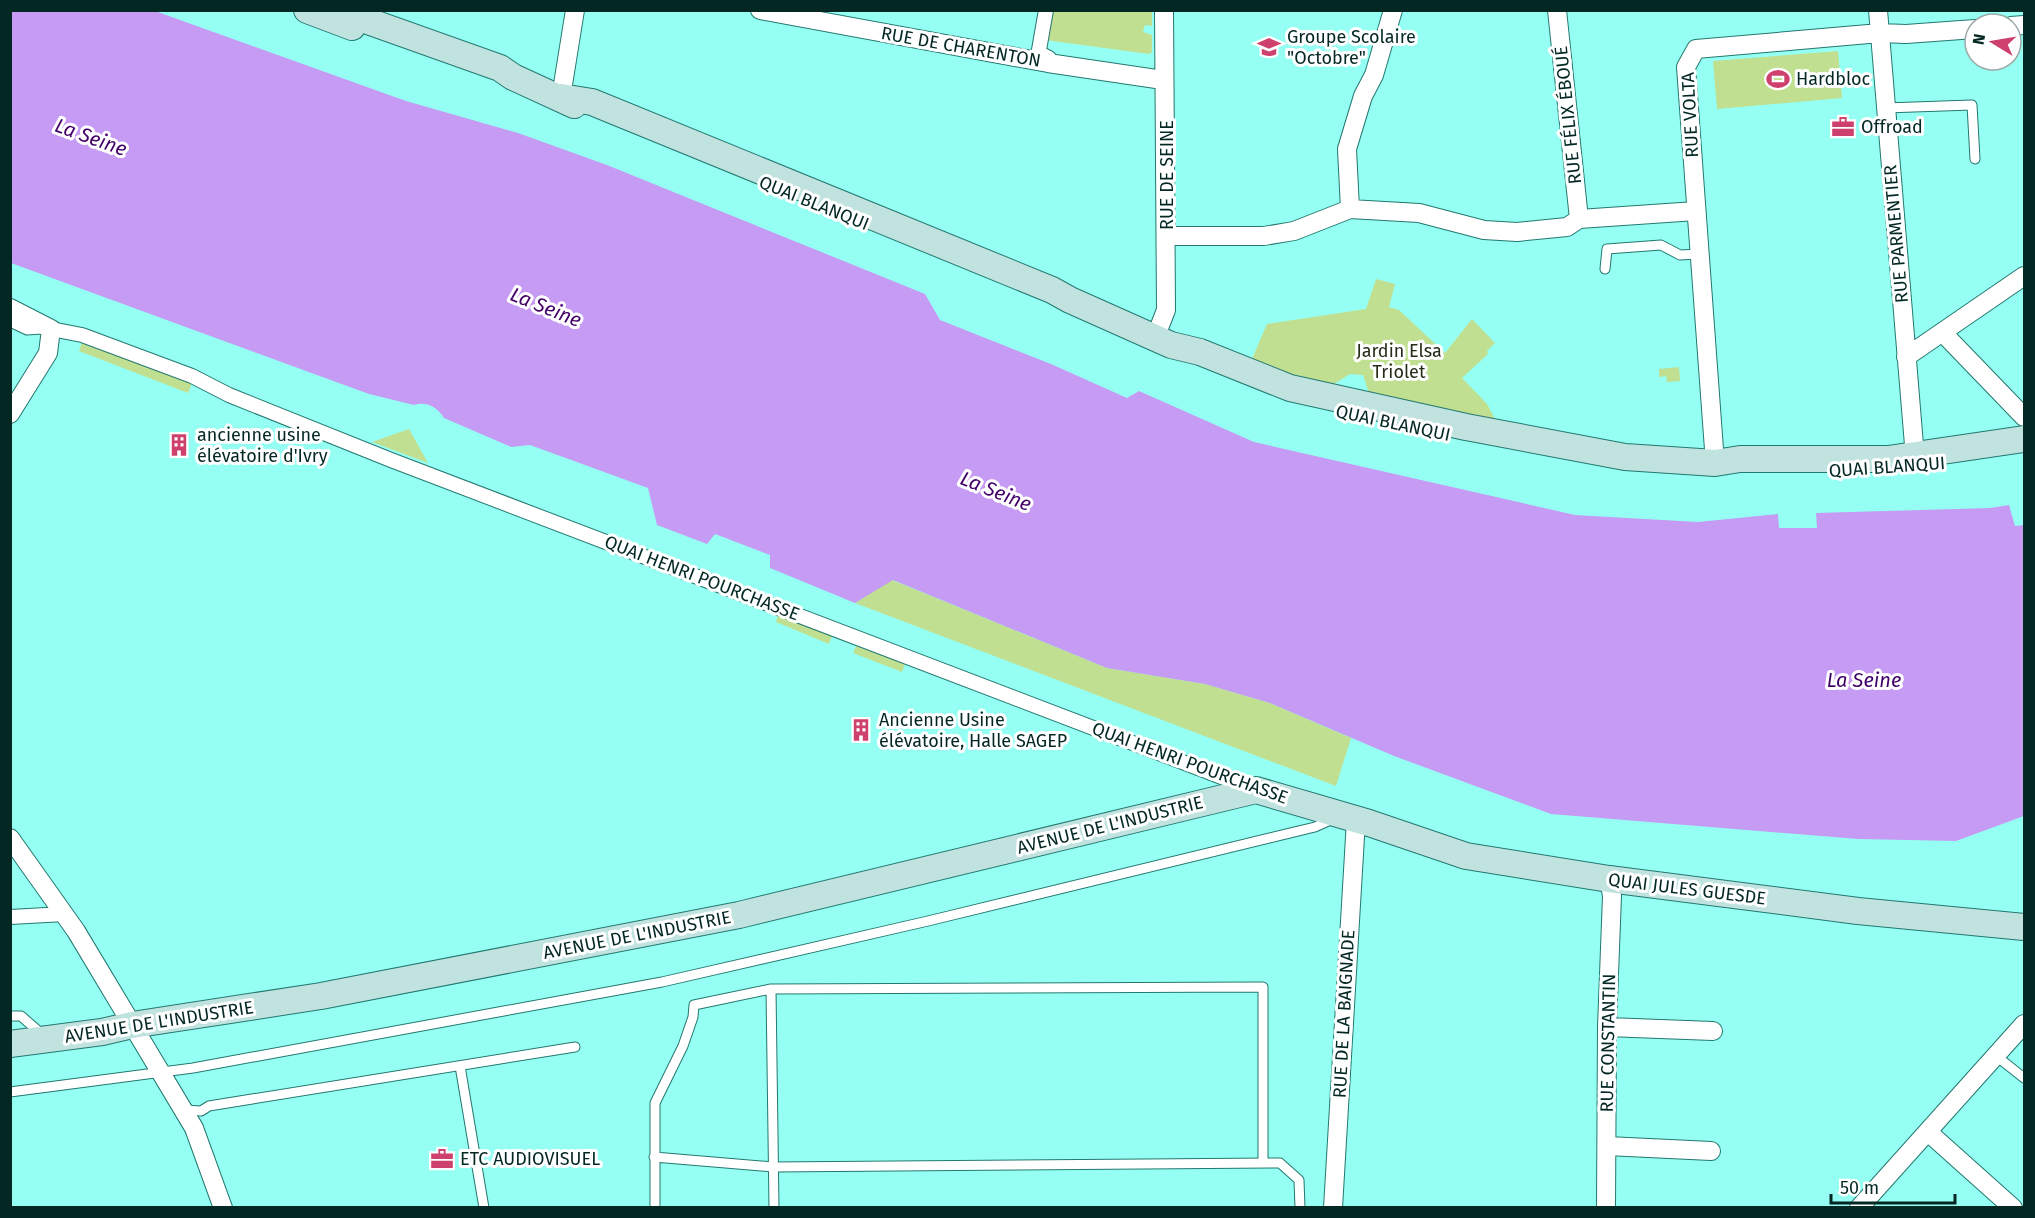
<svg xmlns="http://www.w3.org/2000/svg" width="2035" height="1218" font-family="'Fira Sans',sans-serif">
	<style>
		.green { fill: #c0df90 }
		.water { fill: #c69bf3 }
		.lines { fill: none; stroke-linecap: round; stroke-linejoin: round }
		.service-casing { stroke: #237870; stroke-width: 11 }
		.pedestrian-casing { stroke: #237870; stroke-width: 16 }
		.minor-casing { stroke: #237870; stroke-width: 20 }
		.secondary-casing { stroke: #237870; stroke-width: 28 }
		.service { stroke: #fff; stroke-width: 9 }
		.pedestrian { stroke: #fff; stroke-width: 14 }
		.minor { stroke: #fff; stroke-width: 18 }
		.secondary { stroke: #c0e3e0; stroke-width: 26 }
		.labels { text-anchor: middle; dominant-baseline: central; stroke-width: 6; stroke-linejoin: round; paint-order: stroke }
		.poi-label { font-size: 18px; fill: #032723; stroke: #fff; text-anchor: start }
		.street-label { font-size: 18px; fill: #032723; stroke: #fff }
		.park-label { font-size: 18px; fill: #252d18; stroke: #fff }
		.water-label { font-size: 20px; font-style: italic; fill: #420169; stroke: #fff }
	</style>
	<rect width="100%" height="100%" fill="#96fff3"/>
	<!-- green -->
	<path class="green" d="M1049 11H1152V26L1145 25 1143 32 1152 35V52L1149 54 1045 40Z
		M1838 51 1842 98 1717 109 1713 61Z
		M1376 279 1395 284 1389 307 1399 310 1445 353 1472 319 1495 343 1487 351 1488 354 1462 378 1487 404 1495 419 1369 393 1363 375 1350 374 1334 384 1283 372 1252 359 1267 324 1366 309Z
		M83 339 193 381 188 393 79 351Z
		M1679 367 1680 381 1667 382 1666 376 1659 377V369Z
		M409 429 428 463 372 442Z
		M892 580 1107 668 1205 684 1270 703 1351 738 1336 786 855 603Z
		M778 615 832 636 829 644 776 622Z
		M856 646 905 664 902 672 853 653Z"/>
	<!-- water -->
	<path class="water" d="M10 11H155L406 101 518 133 607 165 925 294 940 320 1051 364 1127 398 1139 391 1254 442 1575 515 1698 522 1778 514 1779 528H1817L1816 513 1990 508 2009 505 2015 526 2024 525V816L1956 841 1858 839 1551 814 1394 756 1270 703 1205 684 1107 668 893 580 855 603 770 568V555L715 534 707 544 657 525 648 488 530 445 511 447 444 418C438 408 427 401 414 405L369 394 11 263Z"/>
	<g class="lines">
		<!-- service casing -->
		<g class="service-casing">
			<path id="service" d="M1885 108 1972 105 1975 159
				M1605 269 1607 249 1661 245 1680 255 1699 254
				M10 322 27 330 42 329
				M771 989 1263 987V1163
				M10 1016H21L44 1036
				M1995 1055 2024 1078
				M460 1066 484 1208
				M10 1092 193 1068 662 982 928 921 1315 827 1335 818
				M184 1110 201 1111 209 1106 575 1047
				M654 1157 773 1167 1280 1163 1299 1180 1300 1208
				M655 1208V1103L683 1046 693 1017 694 1005 771 989 774 1208"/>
		</g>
		<!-- pedestrian casing -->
		<g class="pedestrian-casing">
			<path id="pedestrian" d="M1046 10 1039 50 1041 54 1049 58
				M51 329 82 335 192 376 229 395 391 460 1253 789
				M10 917 65 914"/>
		</g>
		<!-- minor casing -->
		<g class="minor-casing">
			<path id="minor" d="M760 10 1048 63 1163 80
				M1557 10 1579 219
				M1878 10 1915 457
				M2011 26 2024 25
				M561 97 575 10
				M1350 209 1347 149 1363 96 1374 75 1393 10
				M1167 236H1264L1294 231 1350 209 1419 213 1484 230 1517 232 1567 227 1579 219 1696 211
				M10 308 51 329 48 353 10 414
				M1943 333 2024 417
				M1155 338 1166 310 1164 10
				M1906 357 2024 276
				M1715 463 1686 67 1696 49 1880 33 1906 34 1975 29
				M10 838 76 931 194 1128 223 1208
				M1607 1027 1713 1031
				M1928 1132 2013 1208
				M1607 1146 1711 1151
				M1333 1208 1356 820
				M1606 1208 1607 1027 1612 896 1609 879
				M1859 1208 2024 1024"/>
		</g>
		<!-- secondary casing -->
		<g class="secondary-casing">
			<path id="secondary" d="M307 10 352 27
				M337 10 500 68 513 77 574 105
				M561 97 592 102 1052 290 1070 300 1171 345 1200 352 1290 388 1466 427 1625 457 1715 463 1740 459H1888L2024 439
				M10 1044 102 1032 132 1025 321 996 739 915 1256 790 1369 823 1466 856 1609 879 1858 911 2024 927"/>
		</g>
		<!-- service -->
		<use href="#service" class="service"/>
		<!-- pedestrian -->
		<use href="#pedestrian" class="pedestrian"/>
		<!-- minor -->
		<use href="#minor" class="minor"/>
		<!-- secondary -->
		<use href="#secondary" class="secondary"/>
	</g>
	<!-- icons -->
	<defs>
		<g id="school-bare" transform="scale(1.8)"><path d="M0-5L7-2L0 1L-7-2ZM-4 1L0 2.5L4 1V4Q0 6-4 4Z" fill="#ce416c" stroke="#fff" stroke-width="2.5" paint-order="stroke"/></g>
		<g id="stadium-bare" transform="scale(1.8)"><path d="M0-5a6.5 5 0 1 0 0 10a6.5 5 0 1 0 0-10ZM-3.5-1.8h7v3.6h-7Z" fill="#ce416c" stroke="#fff" stroke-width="2.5" paint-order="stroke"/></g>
		<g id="office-bare" transform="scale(1.8)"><path d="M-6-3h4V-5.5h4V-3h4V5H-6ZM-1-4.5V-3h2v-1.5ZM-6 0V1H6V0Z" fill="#ce416c" stroke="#fff" stroke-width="2.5" paint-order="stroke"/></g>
		<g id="building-bare" transform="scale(1.8)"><path d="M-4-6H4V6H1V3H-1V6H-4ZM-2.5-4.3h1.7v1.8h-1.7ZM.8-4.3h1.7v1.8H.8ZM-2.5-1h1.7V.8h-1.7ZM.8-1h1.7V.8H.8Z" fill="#ce416c" stroke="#fff" stroke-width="2.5" paint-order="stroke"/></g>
	</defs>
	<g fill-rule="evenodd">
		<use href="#school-bare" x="1269" y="47"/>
		<use href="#stadium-bare" x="1778" y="79"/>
		<use href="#office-bare" x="1843" y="127"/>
		<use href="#building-bare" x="179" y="445"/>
		<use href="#building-bare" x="861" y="730"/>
		<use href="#office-bare" x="442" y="1159"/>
	</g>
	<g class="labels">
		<!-- poi labels -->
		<g class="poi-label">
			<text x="1287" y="37">Groupe Scolaire<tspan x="1287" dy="21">"Octobre"</tspan></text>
			<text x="1796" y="79">Hardbloc</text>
			<text x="1861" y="127">Offroad</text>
			<text x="197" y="435">ancienne usine<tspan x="197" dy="21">élévatoire d'Ivry</tspan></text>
			<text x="879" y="720">Ancienne Usine<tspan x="879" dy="21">élévatoire, Halle SAGEP</tspan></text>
			<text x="460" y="1159">ETC AUDIOVISUEL</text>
		</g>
		<!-- street labels -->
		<g class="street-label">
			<text transform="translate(961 47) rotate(10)">RUE DE CHARENTON</text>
			<text transform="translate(1568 115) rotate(-96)">RUE FÉLIX ÉBOUÉ</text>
			<text transform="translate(1690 115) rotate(-93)">RUE VOLTA</text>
			<text transform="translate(1167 175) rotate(-90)">RUE DE SEINE</text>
			<text transform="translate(814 203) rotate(22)">QUAI BLANQUI</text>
			<text transform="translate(1896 234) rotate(-95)">RUE PARMENTIER</text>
			<text transform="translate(1393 423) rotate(12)">QUAI BLANQUI</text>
			<text transform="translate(1887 467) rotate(-4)">QUAI BLANQUI</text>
			<text transform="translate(702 578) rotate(21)">QUAI HENRI POURCHASSE</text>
			<text transform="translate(1190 763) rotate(20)">QUAI HENRI POURCHASSE</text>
			<text transform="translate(1110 825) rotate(-14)">AVENUE DE L'INDUSTRIE</text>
			<text transform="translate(1687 889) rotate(7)">QUAI JULES GUESDE</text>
			<text transform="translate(637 935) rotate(-11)">AVENUE DE L'INDUSTRIE</text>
			<text transform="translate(1344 1014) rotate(-87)">RUE DE LA BAIGNADE</text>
			<text transform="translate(159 1022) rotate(-9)">AVENUE DE L'INDUSTRIE</text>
			<text transform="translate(1608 1043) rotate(-89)">RUE CONSTANTIN</text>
		</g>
		<!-- park labels -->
		<g class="park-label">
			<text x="1399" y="351">Jardin Elsa<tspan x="1399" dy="21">Triolet</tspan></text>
		</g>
		<!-- water labels -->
		<g class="water-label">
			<text transform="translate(91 137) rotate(20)">La Seine</text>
			<text transform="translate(546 307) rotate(22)">La Seine</text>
			<text transform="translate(996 491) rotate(22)">La Seine</text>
			<text x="1864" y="680">La Seine</text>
		</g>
	</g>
	<!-- border -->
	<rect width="2035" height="1218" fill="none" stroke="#032723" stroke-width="24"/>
	<!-- north arrow -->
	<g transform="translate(1993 42) rotate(281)"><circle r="28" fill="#ffffff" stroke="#9aa9a7" stroke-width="1.5"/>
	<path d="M0-4.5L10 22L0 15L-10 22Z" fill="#ce416c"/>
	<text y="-9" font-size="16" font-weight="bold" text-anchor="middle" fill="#032723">N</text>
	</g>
	<!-- scale -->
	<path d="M1831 1194v9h124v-9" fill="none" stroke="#032723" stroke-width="3"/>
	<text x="1840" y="1194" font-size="18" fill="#032723" stroke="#ffffff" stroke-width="4.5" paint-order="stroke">50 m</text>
</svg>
